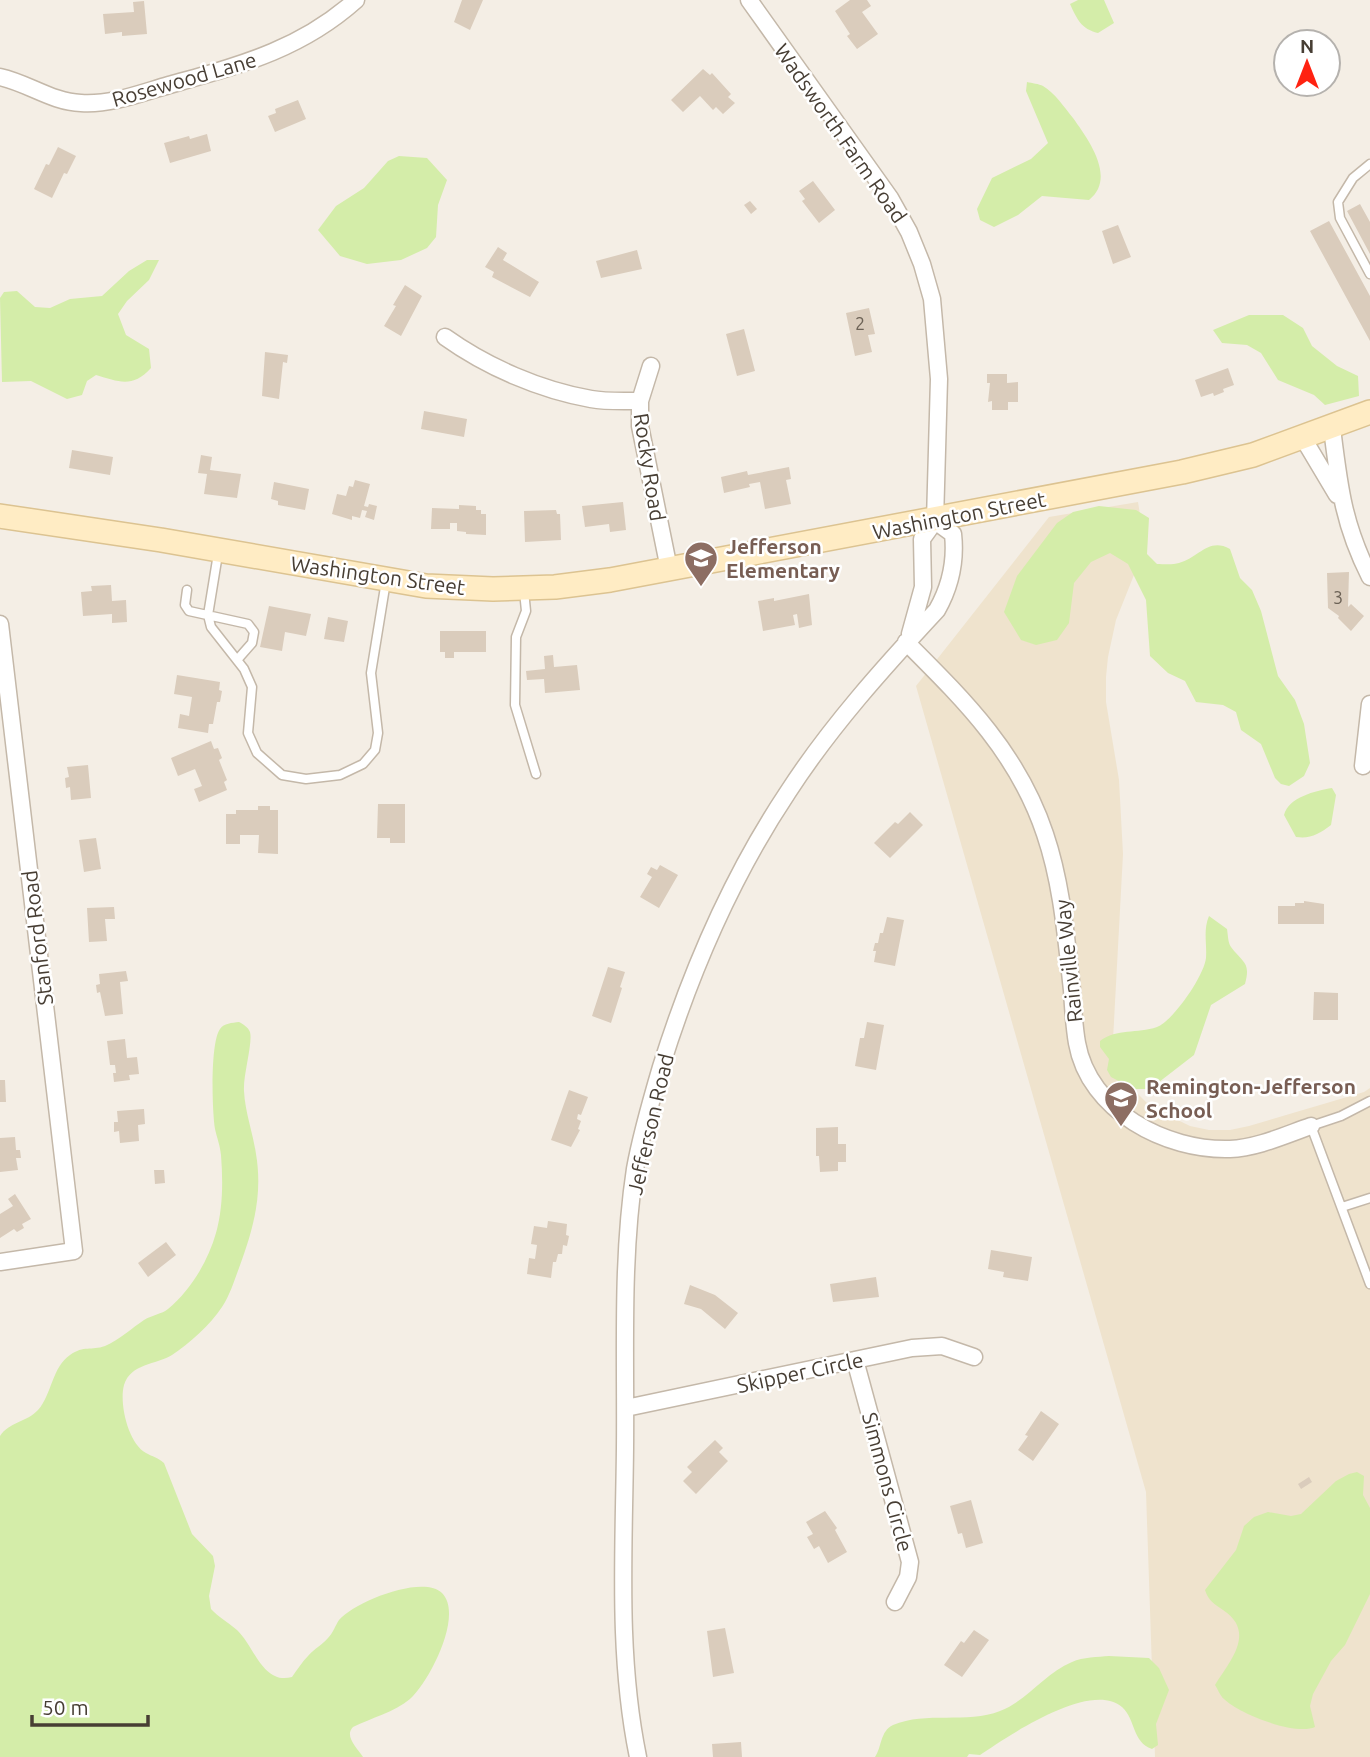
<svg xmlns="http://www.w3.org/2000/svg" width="1370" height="1757" font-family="Ubuntu,sans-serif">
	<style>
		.education { fill: #efe3cd }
		.green { fill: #d4eda9 }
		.building { fill: #daccbc }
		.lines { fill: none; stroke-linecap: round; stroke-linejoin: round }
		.lane-casing { stroke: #c4b8a9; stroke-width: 11 }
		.street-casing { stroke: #c4b8a9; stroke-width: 19 }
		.secondary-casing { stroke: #dcc391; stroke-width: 26 }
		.lane { stroke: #fff; stroke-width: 8 }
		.street { stroke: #fff; stroke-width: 16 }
		.secondary { stroke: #ffecc4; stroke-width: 23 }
		.labels { text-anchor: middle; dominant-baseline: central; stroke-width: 5; stroke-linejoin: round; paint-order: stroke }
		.number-label { font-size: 18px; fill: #6c6256 }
		.street-label { font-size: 21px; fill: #473e34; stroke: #fff }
		.education-label { font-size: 21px; font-weight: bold; fill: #785e54; stroke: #fff; text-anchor: start }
	</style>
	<rect width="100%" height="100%" fill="#f4eee5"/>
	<!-- education -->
	<path class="education" d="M1138 502 1142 527 1138 565 1116 620 1108 657 1106 677V702L1119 780 1123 854 1113 1040 1124 1074 1137 1093 1151 1107 1190 1126 1209 1130H1230L1249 1126 1364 1092 1370 1088V1757H1155L1146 1492 916 686 1049 517Z"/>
	<!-- green -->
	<path class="green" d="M1078 0H1104L1114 23 1098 33C1081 29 1077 19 1070 4Z
		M1027 82C1032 83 1039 84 1043 86 1055 93 1064 107 1073 118 1088 139 1117 178 1089 200L1042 196 1018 215 994 227 980 220 977 209 992 178 1031 159 1048 143 1026 91Z
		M399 156 427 158 447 180 438 205 436 237 427 248 401 260 367 264 340 256 318 230 336 206 364 188 388 161Z
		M147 260H159L149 280 127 301 118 314 126 335 149 349 151 368C133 388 119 382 96 375L87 381 82 395 67 399 31 381 2 382 0 298 4 292 17 291 35 307 50 308 70 299 102 296 129 271Z
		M1249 315H1283L1303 328 1312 346 1337 366 1358 376 1359 396 1325 405 1314 395 1278 380 1261 353 1247 345 1222 343 1213 330Z
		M1099 506 1136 510 1149 518 1147 554 1157 564C1163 564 1173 565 1179 563 1199 558 1208 537 1230 549L1240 578 1252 590 1261 611 1278 676 1295 700 1304 724 1310 763 1304 776 1289 786 1281 784 1275 778 1261 744 1241 730 1236 712 1223 705 1196 702 1185 681 1168 673 1150 656 1146 600 1128 564 1110 553 1091 562 1074 583 1069 623 1057 640 1036 645 1021 640 1004 612 1017 576 1057 523 1073 512Z
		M1332 788 1336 795 1331 825C1319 834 1311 839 1296 837L1284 815C1289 797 1315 791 1332 788Z
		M1209 916 1227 929C1228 935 1228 943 1231 947 1243 963 1251 962 1245 984L1211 1005 1194 1055 1150 1089H1134L1111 1077 1107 1070 1109 1059 1100 1047V1041C1117 1028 1137 1034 1157 1027 1173 1021 1204 976 1206 958 1207 943 1203 930 1209 916Z
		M239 1022C243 1024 248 1027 250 1032 253 1043 243 1075 244 1091 245 1112 253 1133 256 1154 263 1195 253 1230 239 1268 234 1281 230 1295 222 1307 210 1325 190 1343 172 1355 156 1365 131 1363 124 1385 119 1403 128 1443 146 1453 153 1457 157 1457 164 1463L192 1534 213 1556 215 1566 209 1596 211 1609C218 1617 228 1622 237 1630 254 1646 263 1685 292 1677 297 1670 302 1662 308 1656 314 1649 322 1645 328 1638 333 1633 335 1626 339 1620 354 1602 423 1574 442 1593 464 1615 429 1682 410 1699 395 1712 371 1718 353 1727 344 1736 357 1748 363 1757H0V1436C9 1422 27 1422 38 1410 52 1394 52 1367 70 1355 84 1345 91 1351 105 1346 119 1340 132 1328 144 1320 152 1315 162 1314 168 1309 191 1290 208 1261 216 1233 223 1208 223 1181 221 1155 220 1145 217 1138 215 1129 212 1111 210 1043 220 1029 224 1023 232 1023 239 1022Z
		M1357 1472 1364 1476 1363 1495 1370 1508V1594L1345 1645 1331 1661 1313 1694 1310 1706 1315 1727C1296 1736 1239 1714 1224 1699 1220 1696 1218 1689 1215 1685 1231 1660 1256 1632 1223 1610 1214 1604 1208 1600 1205 1590L1236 1550 1244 1526 1254 1517 1268 1512 1291 1516 1301 1514 1336 1481 1349 1474Z
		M1109 1656 1149 1658 1159 1668 1169 1690 1156 1724 1158 1745 1152 1749C1132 1742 1136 1720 1122 1707 1090 1680 1007 1737 980 1755L969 1754 967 1757H875C882 1747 880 1731 893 1725 926 1711 967 1724 1000 1711 1028 1700 1045 1673 1072 1662 1083 1657 1098 1657 1109 1656Z"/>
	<!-- building -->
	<path class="building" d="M462 0H483L470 30 454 22Z
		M850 0H867L871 6 862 12 878 34 857 49 847 36 850 34 835 11Z
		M144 1 147 34 122 36V32L105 34 103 14 134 12 133 2Z
		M703 69 710 75 712 73 731 94 728 97 735 103 723 114 716 107 713 110 700 96 683 112 671 100Z
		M298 100 306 119 275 132 268 116 276 113 275 109Z
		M207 134 211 151 170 163 164 143 189 136 190 139Z
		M58 147 76 156 67 174 64 173 52 198 34 189 46 164 49 165Z
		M813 181 835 210 819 223 802 201 805 199 799 191Z
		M750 201 757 209 751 214 744 205Z
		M1360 204 1370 222V254L1347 211Z
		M1329 221 1370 296V341L1310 231Z
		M1118 225 1131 257 1113 264 1102 231Z
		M498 247 507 253 503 260 539 282 530 297 492 277 494 272 485 267Z
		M637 250 642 269 601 278 596 261Z
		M405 285 422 296 401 336 384 326 396 306 393 305Z
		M869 308 875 334 868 335 872 352 855 356 846 313Z
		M744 329 755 371 737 376 726 334Z
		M265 352 288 355 287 363 283 362 279 399 262 396Z
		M1228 368 1234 385 1223 389 1224 392 1214 396 1213 393 1201 397 1195 380Z
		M987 374H1007V383L1018 382V402H1008V410H992V401L988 402 990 383H987Z
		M424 411 467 419 464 437 421 429Z
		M72 450 113 457 110 475 69 468Z
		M201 455 212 457 210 470 241 474 237 498 204 494 207 474 198 473Z
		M789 467 791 479 786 480 791 504 765 509 760 482 749 484 750 487 724 493 721 477 747 471 748 475Z
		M355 480 370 484 364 506 368 507 369 504 377 506 374 520 365 517 367 511 362 510 360 518 352 516V520L332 514 337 494 346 496 349 486 353 487Z
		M274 482 309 489 305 510 278 505V501L271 499Z
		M623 502 626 530 610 532 609 524 585 527 582 506Z
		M459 505 476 506V510H481V514H486V535L466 534V532L457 531V523H450V529H431L432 508 459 509Z
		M556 510 557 514H560L561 540 525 542 524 511Z
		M1349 572 1348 607 1351 604 1364 616 1351 631 1338 618 1339 616 1328 608 1327 573Z
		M111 585 112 601 126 600 127 622 112 623V614L83 616 81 592 92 591 91 586Z
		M809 594 812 625 799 628 797 614 793 615 795 625 763 631 758 601 774 598V601Z
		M269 606 311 614 306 636 285 632 282 651 260 647Z
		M328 617 348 621 344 642 324 639Z
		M440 631H486V652H454V658H445V652H440Z
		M553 655 554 667 577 665 580 690 545 693 544 679 527 680 526 671 545 669 544 656Z
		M177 675 220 682 219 690 222 691 220 702H217L213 724H209L208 733 178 728 180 714 189 716 192 697 174 694Z
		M211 741 214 749 218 748 222 758 219 760 227 780 224 782 227 790 199 802 194 789 202 786 195 769 178 776 171 758Z
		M88 765 91 798 71 800 70 787 66 788 65 778 69 777 67 767Z
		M378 804H405V843H390V838H377Z
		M258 806H270V810H278V854L258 853 259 835H240V844H226V814H236V810H258Z
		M910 812 923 825 890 858 874 843 895 822 898 824Z
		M96 838 101 869 84 872 79 840Z
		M660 865 678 875 659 908 640 897 652 877 647 874 651 867 657 870Z
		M1304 901 1324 904V924H1278V906H1295V903H1304Z
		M114 907 115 919H105L107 941 89 942 87 908Z
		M887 917 904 920 895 966 874 962 876 951H873L875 943H878L880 933H883Z
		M608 967 625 972 620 987 622 988 611 1023 592 1016Z
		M126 971 128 981 120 982 123 1014 105 1016 100 992 97 993 96 985 100 984 99 974Z
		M1314 992 1338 993V1020H1313Z
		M867 1022 884 1025 876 1070 855 1066 860 1038H864Z
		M125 1039 127 1058 137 1057 139 1074 129 1075 130 1080 114 1082 113 1073H116L115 1065H110L107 1041Z
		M0 1080H5L6 1102H0Z
		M569 1090 588 1097 581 1115 578 1114 577 1119 581 1121 578 1129 580 1130 571 1147 551 1140Z
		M144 1109 145 1124 138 1125 139 1141 120 1143 119 1131 114 1132V1122H118L117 1111Z
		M838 1127V1144H846V1162H838V1171L820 1172 819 1156H816V1128Z
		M15 1137 16 1150H20L21 1158H16L18 1170 0 1172V1138Z
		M154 1170H164L165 1183 155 1184Z
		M15 1194 31 1219 22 1224 24 1228 17 1232 14 1229 0 1238V1214L13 1206 8 1199Z
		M548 1221 567 1224 566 1235 569 1236 567 1246 563 1245 562 1254H558L556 1262H553L551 1278 527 1274 529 1258 535 1259 537 1245 531 1244 534 1226 547 1228Z
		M166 1242 176 1255 148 1277 138 1263Z
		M991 1250 1032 1257 1028 1281 1003 1277 1004 1272 988 1269Z
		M876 1277 879 1297 833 1302 830 1284Z
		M690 1285 715 1295 738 1313 725 1329 701 1309 684 1304Z
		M1041 1411 1059 1424 1033 1461 1018 1450 1028 1436 1025 1435Z
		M715 1440 723 1448 719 1452 728 1461 696 1494 683 1481 692 1472 687 1467Z
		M1309 1477 1312 1482 1301 1489 1298 1484Z
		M971 1500 983 1543 966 1548 962 1533 958 1534 950 1506Z
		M825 1511 837 1528 835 1530 847 1552 828 1563 819 1546 814 1549 807 1537 813 1534 806 1522Z
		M725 1628 734 1673 713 1677 707 1631Z
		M974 1630 989 1640 962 1677 944 1665 961 1641 964 1643Z
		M741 1742 742 1757H713L712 1744Z"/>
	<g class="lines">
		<!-- lane casing -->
		<g class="lane-casing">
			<path id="lane" d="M1370 164 1353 178 1338 202 1340 218 1370 274
				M218 554 208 615 211 627 244 669 252 687 248 733 257 753 282 775 306 779 340 775 363 764 375 750 378 733 371 673 386 581
				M187 590 185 605 189 611 248 624 254 632 252 643 237 660
				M524 591 526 611 516 637 515 705 536 774
				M1370 1101 1341 1116 1311 1126 1370 1284
				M1342 1207 1370 1198"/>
		</g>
		<!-- street casing -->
		<g class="street-casing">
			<path id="street" d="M749 0 890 198 909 232 922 264 932 299 939 379 935 521
				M0 77C28 83 52 102 81 103 111 105 141 93 169 85 240 65 300 50 356 0
				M445 337C487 367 540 390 591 399 607 402 624 401 640 401
				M651 366 640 401V426L669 569
				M1332 428C1339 485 1343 524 1370 577
				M1303 438 1337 495
				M0 624 74 1251 0 1262
				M910 634 923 587 922 539 935 521
				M906 642C965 701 1018 753 1045 834 1062 884 1066 937 1072 990 1073 1008 1074 1026 1077 1043 1089 1111 1166 1151 1230 1149 1257 1148 1285 1135 1311 1126
				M1363 766 1370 704
				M855 1360 910 1562 908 1577 895 1602
				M626 1408 912 1348 942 1346 974 1357
				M638 1757C617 1655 624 1551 625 1448 626 1356 621 1261 635 1169 641 1135 651 1101 661 1067 691 971 732 876 788 792 830 727 884 667 937 610 950 587 956 561 953 534L935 521"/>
		</g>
		<!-- secondary casing -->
		<g class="secondary-casing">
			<path id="secondary" d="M0 516 161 540 426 586 493 589 555 587 610 580 1182 472 1253 455 1370 412"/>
		</g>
		<!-- lane -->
		<use href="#lane" class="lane"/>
		<!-- street -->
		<use href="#street" class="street"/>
		<!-- secondary -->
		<use href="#secondary" class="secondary"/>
	</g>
	<!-- icons -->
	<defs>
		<g id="school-pin" transform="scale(1.75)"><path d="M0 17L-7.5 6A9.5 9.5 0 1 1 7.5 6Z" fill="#8d6e63" stroke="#fff"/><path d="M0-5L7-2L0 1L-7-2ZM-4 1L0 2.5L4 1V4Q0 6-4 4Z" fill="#fff"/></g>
	</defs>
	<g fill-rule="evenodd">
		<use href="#school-pin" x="701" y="558"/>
		<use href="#school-pin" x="1121" y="1098"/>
	</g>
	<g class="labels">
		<!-- number labels -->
		<g class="number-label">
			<text x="860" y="323">2</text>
			<text x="1338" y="597">3</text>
		</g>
		<!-- street labels -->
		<g class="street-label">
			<text transform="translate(184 79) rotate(-16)">Rosewood Lane</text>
			<text transform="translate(841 133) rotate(55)">Wadsworth Farm Road</text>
			<text transform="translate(650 467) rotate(81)">Rocky Road</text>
			<text transform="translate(959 515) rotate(-11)">Washington Street</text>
			<text transform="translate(378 575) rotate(8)">Washington Street</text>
			<text transform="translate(37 938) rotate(-97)">Stanford Road</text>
			<text transform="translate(1068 961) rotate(-96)">Rainville Way</text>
			<text transform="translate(650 1124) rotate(-77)">Jefferson Road</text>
			<text transform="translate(800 1372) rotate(-12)">Skipper Circle</text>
			<text transform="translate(888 1482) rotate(75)">Simmons Circle</text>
		</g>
		<!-- education labels -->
		<g class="education-label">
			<text x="726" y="546">Jefferson<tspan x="726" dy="24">Elementary</tspan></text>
			<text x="1146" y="1086">Remington-Jefferson<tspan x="1146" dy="24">School</tspan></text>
		</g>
	</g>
	<!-- north arrow -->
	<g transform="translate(1307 63)"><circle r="33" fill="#ffffff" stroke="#b5b2ae" stroke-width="2"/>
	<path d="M0-5L12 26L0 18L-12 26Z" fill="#ff2211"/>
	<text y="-10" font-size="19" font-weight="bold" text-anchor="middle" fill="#473e34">N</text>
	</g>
	<!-- scale -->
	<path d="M32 1715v10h116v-10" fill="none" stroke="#473e34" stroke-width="3.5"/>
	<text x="42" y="1715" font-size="21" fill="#473e34" stroke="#ffffff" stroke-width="5" paint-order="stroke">50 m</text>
</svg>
